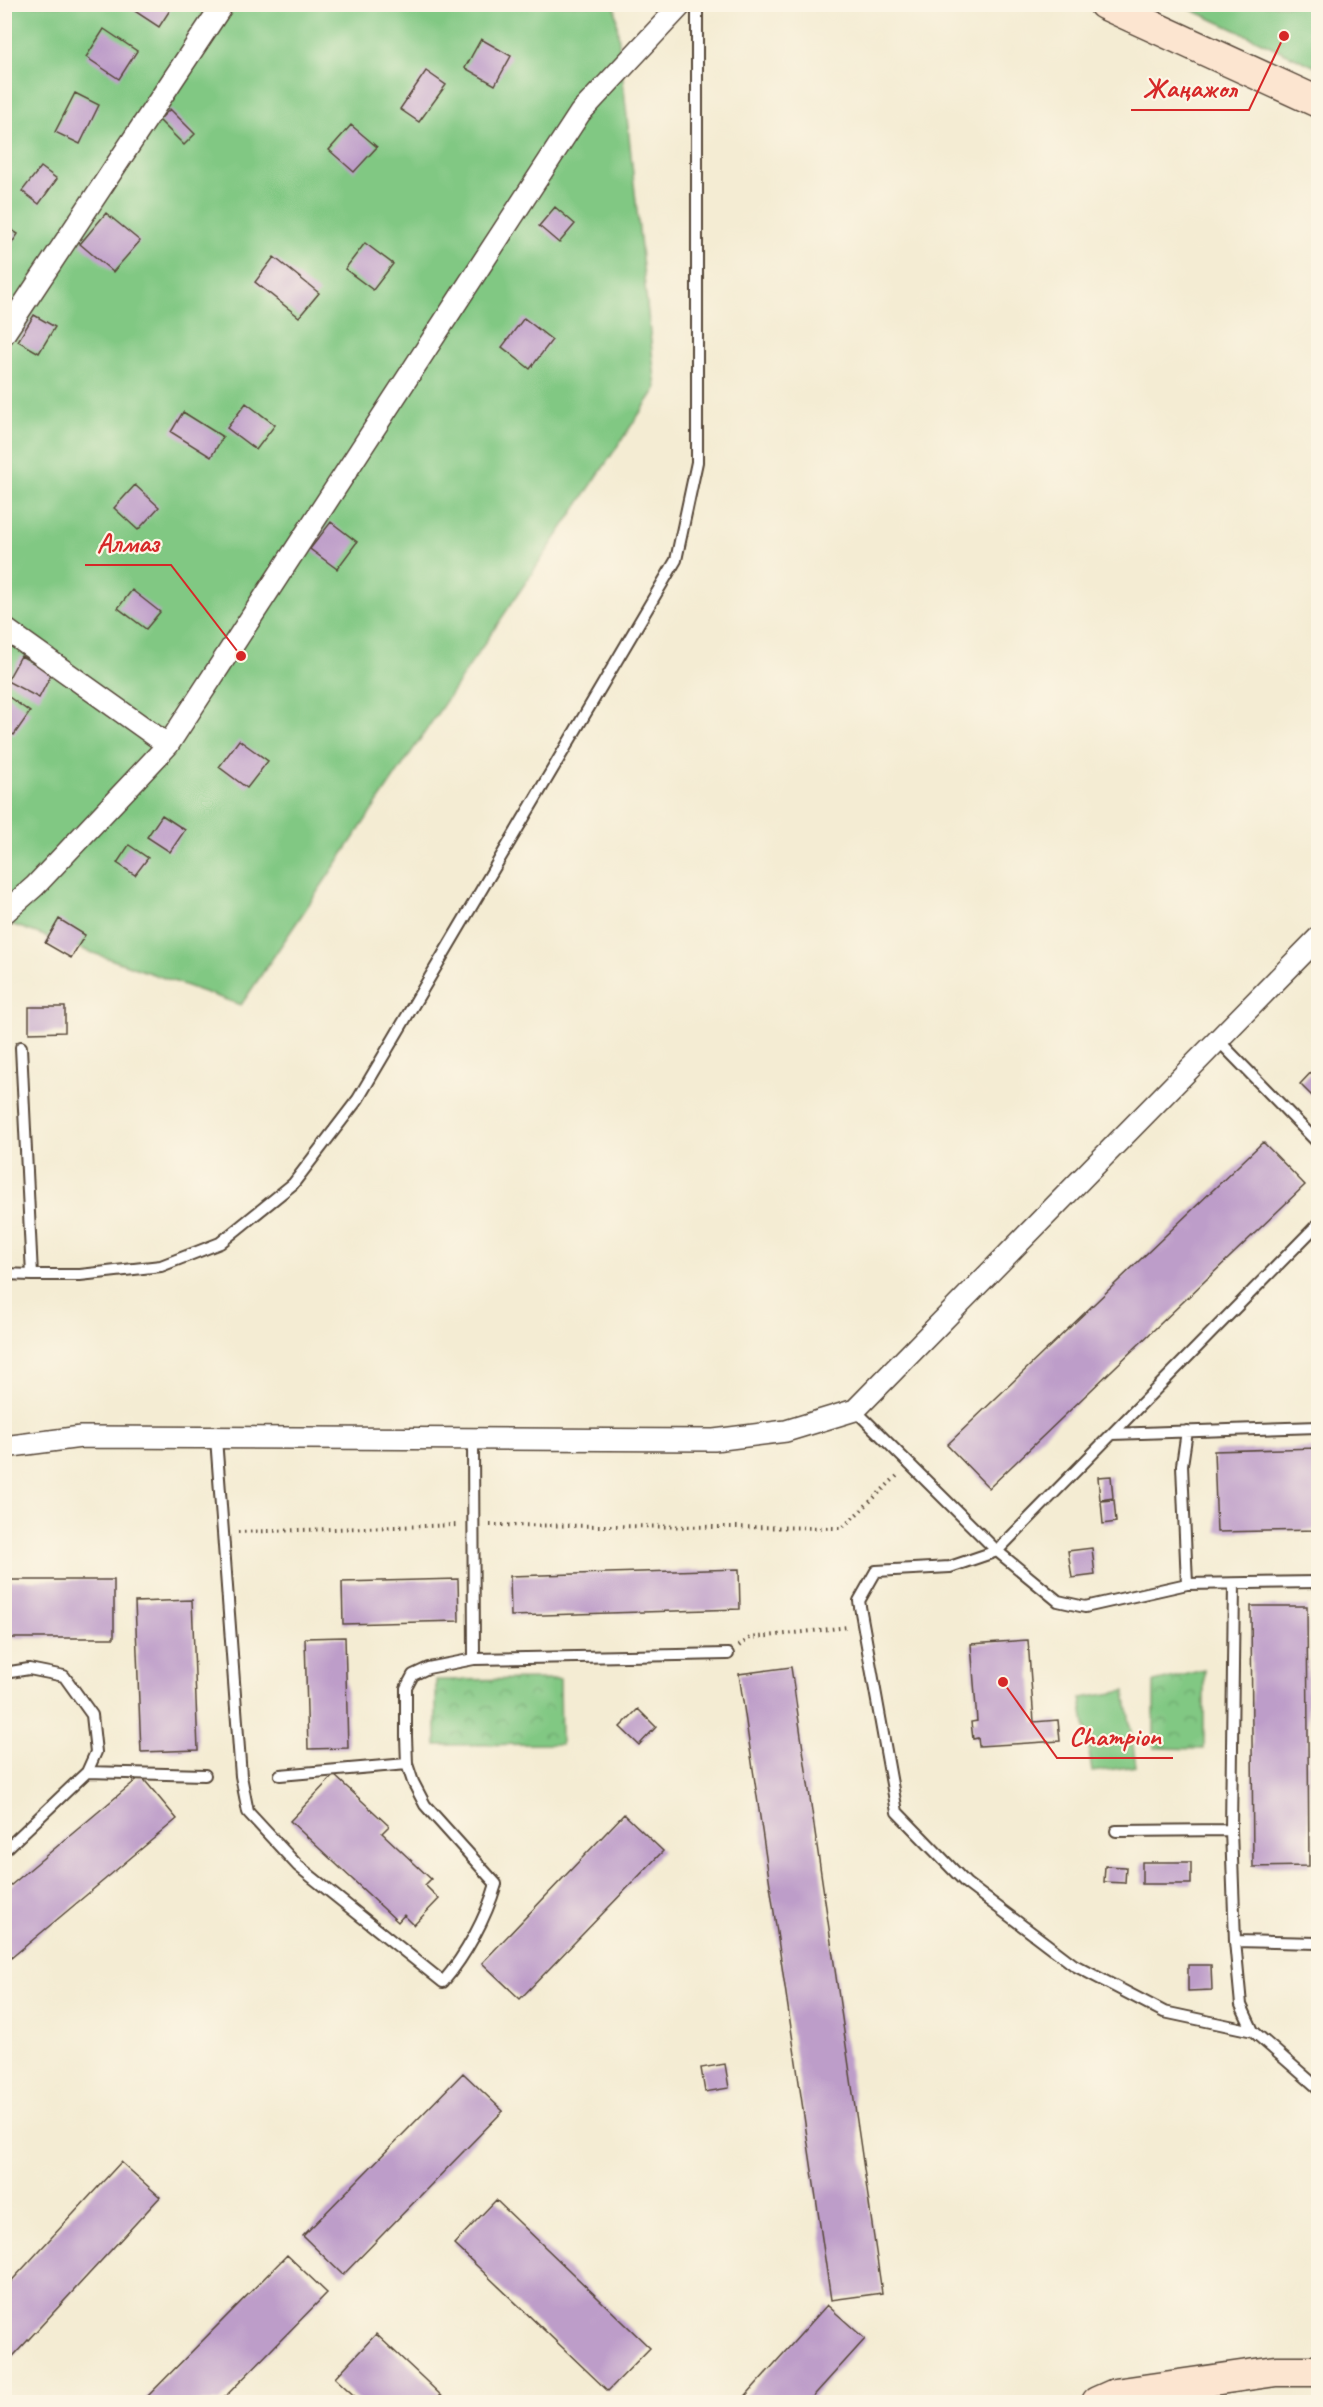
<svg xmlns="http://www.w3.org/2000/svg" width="1323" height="2407" font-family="Caveat,sans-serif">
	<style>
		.park { fill: url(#park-crowns); stroke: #5e7950; stroke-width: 1.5 }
		.garden { fill: #81c883; stroke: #5e7950; stroke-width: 1.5 }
		.building { fill: #bd9dc9 }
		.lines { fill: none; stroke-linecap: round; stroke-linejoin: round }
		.lane-casing { stroke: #574739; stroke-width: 14 }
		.street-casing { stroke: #574739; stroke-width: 24 }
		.secondary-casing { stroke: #574739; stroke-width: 33 }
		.path { stroke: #574739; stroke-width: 4; stroke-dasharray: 1.5 4.5; stroke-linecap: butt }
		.lane { stroke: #fff; stroke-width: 10 }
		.street { stroke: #fff; stroke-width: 21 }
		.secondary { stroke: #fce5d0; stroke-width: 30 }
		.leader { fill: none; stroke: #d62828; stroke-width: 2 }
		.callout-dot { fill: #d62828; stroke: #fcf5e5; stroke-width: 2 }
		.callout-label { font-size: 27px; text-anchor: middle; font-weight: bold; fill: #d62828; stroke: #fcf5e5; stroke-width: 4.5; stroke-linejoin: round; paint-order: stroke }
	</style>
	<defs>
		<pattern id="park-crowns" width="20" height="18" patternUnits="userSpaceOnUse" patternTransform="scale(1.5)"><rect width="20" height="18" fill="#81c883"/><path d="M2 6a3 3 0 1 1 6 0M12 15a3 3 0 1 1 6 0" fill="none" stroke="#6ba36b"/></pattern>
	</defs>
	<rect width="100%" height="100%" fill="#fcf5e5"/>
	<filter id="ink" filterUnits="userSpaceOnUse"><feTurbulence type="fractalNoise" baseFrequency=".0167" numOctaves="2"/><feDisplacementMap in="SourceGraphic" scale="12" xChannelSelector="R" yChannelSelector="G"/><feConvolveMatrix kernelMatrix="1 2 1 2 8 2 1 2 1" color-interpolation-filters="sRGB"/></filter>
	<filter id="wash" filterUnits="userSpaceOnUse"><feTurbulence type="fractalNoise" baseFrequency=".008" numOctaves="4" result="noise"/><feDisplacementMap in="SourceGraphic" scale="24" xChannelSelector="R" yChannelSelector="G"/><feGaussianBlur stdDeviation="1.35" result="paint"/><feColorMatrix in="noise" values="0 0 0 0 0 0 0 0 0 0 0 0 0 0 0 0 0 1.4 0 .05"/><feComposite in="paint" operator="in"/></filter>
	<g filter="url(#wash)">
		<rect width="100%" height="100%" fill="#f4ecd3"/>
		<!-- park -->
		<path class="park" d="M1204 1670V1749L1154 1748V1682Z
			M560 1679 561 1744 436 1745V1680Z"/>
		<!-- garden -->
		<path class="garden" d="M5 5H615L656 389 241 1005 5 922Z
			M1181 5H1318V68Z
			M1125 1691 1136 1766 1092 1772 1081 1698Z"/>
		<g id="blocks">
			<!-- building -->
			<path class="building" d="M124 4H174L159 27Z
				M104 29 137 51 119 79 86 57Z
				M481 39 511 56 495 85 465 68Z
				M426 71 446 85 419 122 400 109Z
				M75 93 99 105 80 144 55 132Z
				M170 109 195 134 184 145 159 120Z
				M351 125 377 147 354 172 329 150Z
				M41 167 57 179 39 204 22 191Z
				M555 207 575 224 559 243 539 226Z
				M106 213 140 241 113 272 80 244Z
				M4 225 18 234 4 255Z
				M365 243 393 264 373 290 345 269Z
				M274 257 319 293 299 317 255 282Z
				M34 315 55 327 39 353 18 341Z
				M524 318 552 340 530 369 502 347Z
				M246 403 275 425 256 450 227 428Z
				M183 412 223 437 211 457 171 432Z
				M135 485 159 507 138 530 114 508Z
				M331 522 357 542 337 569 310 549Z
				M132 590 160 612 146 629 118 608Z
				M21 656 52 673 39 698 7 681Z
				M6 695 30 712 14 735 4 728Z
				M239 740 268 761 247 788 219 767Z
				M162 815 185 830 170 852 147 837Z
				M129 845 148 858 135 875 117 863Z
				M59 919 85 935 71 958 45 943Z
				M29 1007H65V1032L29 1033Z
				M1318 1065V1102L1300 1084Z
				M1263 1142 1305 1185 989 1488 947 1445Z
				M1318 1448V1530L1217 1532 1214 1451Z
				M1111 1476 1113 1498 1100 1500 1098 1477Z
				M1114 1500 1116 1522 1103 1524 1101 1501Z
				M1092 1548 1095 1575 1072 1578 1068 1551Z
				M739 1569 740 1609 511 1616 510 1576Z
				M458 1579 459 1621 343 1624 342 1582Z
				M4 1580H114V1638H4Z
				M192 1600 198 1750 141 1752 135 1602Z
				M1251 1606H1307L1309 1866 1253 1867Z
				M345 1637 348 1748 308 1749 305 1638Z
				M1028 1640 1034 1722 1058 1720 1060 1741 979 1746 978 1738 973 1739 971 1722 977 1721 971 1644Z
				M791 1667 882 2293 831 2300 739 1674Z
				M638 1709 656 1727 639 1745 620 1727Z
				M334 1775 389 1826 382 1833 431 1879 425 1885 439 1899 414 1925 404 1915 398 1922 290 1821Z
				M141 1776 177 1819 4 1964V1891Z
				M624 1814 663 1851 520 1999 482 1963Z
				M1142 1862H1191V1884H1142Z
				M1105 1866 1126 1867 1125 1883 1104 1882Z
				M1188 1965H1211L1212 1990 1188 1991Z
				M725 2064 729 2088 705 2092 701 2068Z
				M463 2073 503 2111 343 2275 303 2236Z
				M121 2162 160 2197 4 2366V2289Z
				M496 2200 650 2348 608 2391 454 2244Z
				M287 2255 327 2293 220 2402H142Z
				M827 2305 865 2339 808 2402H740Z
				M376 2334 423 2378 448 2402H361L335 2378Z"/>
		</g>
	</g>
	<g filter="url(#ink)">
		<use href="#blocks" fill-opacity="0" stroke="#574739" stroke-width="1.5"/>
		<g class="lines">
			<!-- lane casing -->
			<g class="lane-casing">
				<path id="lane" d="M1218 1040 1318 1143
					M21 1047 32 1275H80L161 1266 220 1243 293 1184 358 1099 676 560 697 462V4
					M4 1274 32 1275
					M855 1410 997 1551 1318 1224
					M1112 1434 1318 1427
					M216 1438 241 1776 248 1812 298 1866 443 1982C466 1955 486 1918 496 1884L425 1805 413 1782 407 1764 406 1736V1688L413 1675 428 1668 474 1659 473 1439
					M1318 1582 1187 1584 1085 1607 1058 1601 997 1551 950 1567 876 1571 859 1601 897 1812 966 1883 1074 1965 1164 2012 1253 2031 1318 2088
					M1187 1584 1182 1465 1187 1431
					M1234 1584 1231 1830 1235 1941 1241 2005 1253 2031
					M474 1659 728 1654
					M4 1673 29 1669 64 1676 92 1715 96 1752 87 1772 4 1851
					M87 1772 205 1775
					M280 1775 407 1764
					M1116 1831 1231 1830
					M1235 1941 1318 1943"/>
			</g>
			<!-- street casing -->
			<g class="street-casing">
				<path id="street" d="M4 334 223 4
					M4 628 168 745
					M4 913 35 886 168 745 580 113 682 4
					M4 1447 81 1437 714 1440 786 1431 855 1410 1318 938"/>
			</g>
			<!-- secondary casing -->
			<g class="secondary-casing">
				<path id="secondary" d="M1104 4 1318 102
					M1097 2402 1115 2394 1276 2371H1318"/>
			</g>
			<!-- path -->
			<path class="path" d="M490 1525 842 1528 899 1474
				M238 1532 458 1525
				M739 1646 750 1638 848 1627"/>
			<!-- lane -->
			<use href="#lane" class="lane"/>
			<!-- street -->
			<use href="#street" class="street"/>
			<!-- secondary -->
			<use href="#secondary" class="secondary"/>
		</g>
	</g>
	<!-- callouts -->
	<path class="leader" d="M1284 36L1249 110H1131M241 656L171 565H85M1003 1682L1057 1758H1173"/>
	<g class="callout-dot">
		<circle cx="1284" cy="36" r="6"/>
		<circle cx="241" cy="656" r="6"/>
		<circle cx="1003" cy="1682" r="6"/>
	</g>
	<g class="callout-label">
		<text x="1190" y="97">Жаңажол</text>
		<text x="128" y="552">Алмаз</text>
		<text x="1115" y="1745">Champion</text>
	</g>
	<!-- margin -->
	<rect width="1323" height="2407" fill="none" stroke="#fcf5e5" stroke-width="24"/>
</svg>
